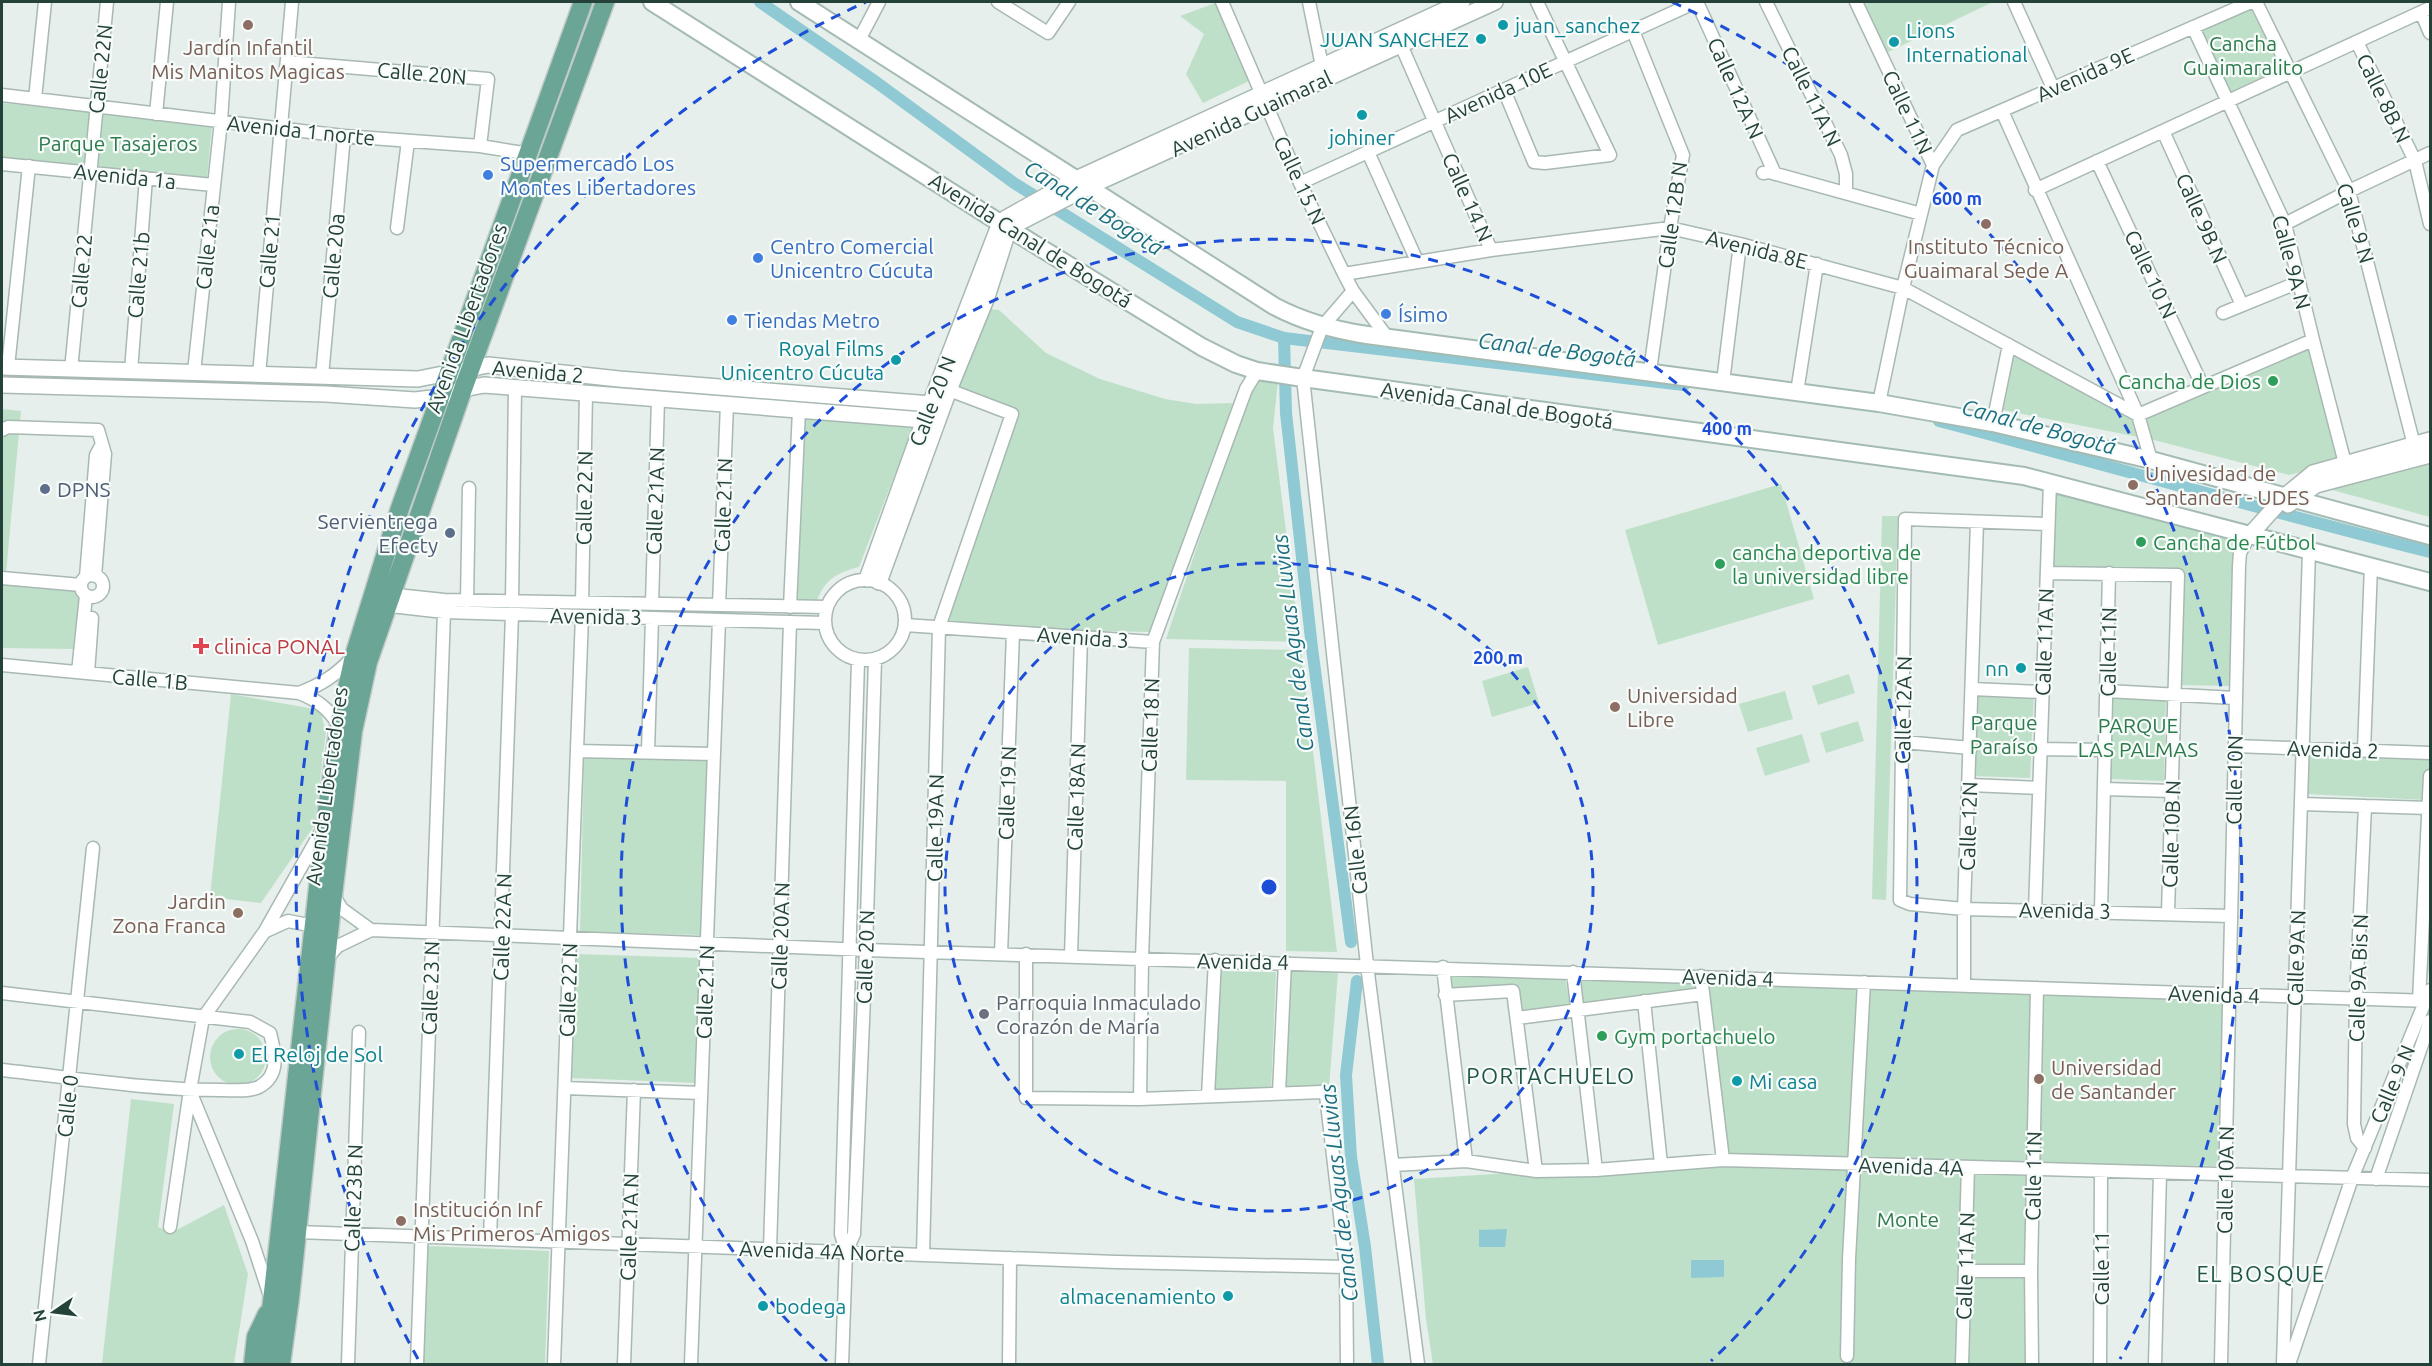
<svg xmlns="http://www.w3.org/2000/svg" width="2432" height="1366" font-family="Ubuntu,sans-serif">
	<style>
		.green { fill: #bfe0c8 }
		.water { fill: #8ec9d4 }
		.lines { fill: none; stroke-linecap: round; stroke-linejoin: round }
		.canal { stroke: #8ec9d4; stroke-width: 12 }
		.minor-casing { stroke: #a8b8b2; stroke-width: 15 }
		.tertiary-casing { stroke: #a8b8b2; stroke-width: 18 }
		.secondary-casing { stroke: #a4bbb3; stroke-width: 20 }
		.primary-casing { stroke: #c2cac8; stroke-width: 21 }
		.minor { stroke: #fff; stroke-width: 12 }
		.tertiary { stroke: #fff; stroke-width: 15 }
		.secondary { stroke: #fff; stroke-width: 16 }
		.primary { stroke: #6aa596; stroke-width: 18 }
		.ring { fill: none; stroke: #1d4ed8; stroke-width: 3; stroke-dasharray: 10 8 }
		.education-dot { fill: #8d6e63; stroke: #f7fbf9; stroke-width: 2 }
		.culture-dot { fill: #0f9aa8; stroke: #f7fbf9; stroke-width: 2 }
		.shop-dot { fill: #3f7fe0; stroke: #f7fbf9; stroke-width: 2 }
		.leisure-dot { fill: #2e9e5b; stroke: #f7fbf9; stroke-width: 2 }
		.service-dot { fill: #5c6f8a; stroke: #f7fbf9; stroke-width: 2 }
		.health-dot { fill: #e0444e; stroke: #f7fbf9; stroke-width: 2 }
		.worship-dot { fill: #6b7280; stroke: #f7fbf9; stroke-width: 2 }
		.labels { text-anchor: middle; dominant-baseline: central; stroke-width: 4.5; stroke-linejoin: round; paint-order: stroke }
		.culture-label { font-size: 21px; fill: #0d838f; stroke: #f7fbf9; text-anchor: start }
		.park-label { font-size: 21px; fill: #2d7a4b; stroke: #f7fbf9 }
		.education-label { font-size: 21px; fill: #785e54; stroke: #f7fbf9; text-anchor: start }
		.street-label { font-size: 21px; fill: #24423a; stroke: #f7fbf9 }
		.shop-label { font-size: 21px; fill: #366cbe; stroke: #f7fbf9; text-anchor: start }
		.leisure-label { font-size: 21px; fill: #27864d; stroke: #f7fbf9; text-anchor: start }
		.service-label { font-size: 21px; fill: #4e5e75; stroke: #f7fbf9; text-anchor: start }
		.health-label { font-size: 21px; fill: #be3a42; stroke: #f7fbf9; text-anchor: start }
		.worship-label { font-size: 21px; fill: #5b616d; stroke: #f7fbf9; text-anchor: start }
		.water-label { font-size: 22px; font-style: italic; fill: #1c6f80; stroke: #f7fbf9 }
		.neighbourhood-label { font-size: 22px; letter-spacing: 1.5px; fill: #1f5548; stroke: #f7fbf9 }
		.centre { fill: #1d4ed8; stroke: #f7fbf9; stroke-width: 3 }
		.ring-label { font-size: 18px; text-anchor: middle; font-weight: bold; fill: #1d4ed8; stroke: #f7fbf9; stroke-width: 4.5; stroke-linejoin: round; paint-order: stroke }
	</style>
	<rect width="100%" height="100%" fill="#e6efeb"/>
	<!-- green -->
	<path class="green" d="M1218 2 1251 80 1203 103 1186 74 1204 34 1180 16Z
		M1861 2H1993L1886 53Z
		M2251 6 2284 69 2229 94 2198 30Z
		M2 103 212 124 207 179 2 159Z
		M989 309 999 310 1046 353 1100 379 1165 399 1196 404 1233 403 1166 598 1149 632 945 628 1017 413 954 389Z
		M2311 345 2339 463 2289 475 2150 439 2142 417Z
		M2011 352 2134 417 2143 438 1998 409Z
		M1262 377 1278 381 1273 428 1300 642 1166 639 1250 388 1255 379Z
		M2 409 21 411 5 584 80 592 73 649 2 648Z
		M805 416 914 425 859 567C838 572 824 580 817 601L797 604Z
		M2430 460V517L2329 489Z
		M1781 484 1814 599 1658 645 1625 530Z
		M2055 491 2235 527 2231 686 2181 685 2183 573 2052 568Z
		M1882 516H1898L1886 900 1872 899Z
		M1189 648 1301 650 1337 952 1286 951V781L1186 780Z
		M1528 667 1539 703 1492 717 1482 681Z
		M1849 674 1855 693 1818 705 1812 686Z
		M1977 690 2034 693 2030 778 1973 776Z
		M1785 691 1793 719 1748 732 1739 704Z
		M231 694 320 710 326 732 314 826 261 903 210 897Z
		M2112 694 2166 696 2164 781 2110 779Z
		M1858 721 1864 741 1826 753 1820 733Z
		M1802 734 1810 762 1765 776 1756 748Z
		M2305 749 2430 755V968L2420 997 2426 800 2306 794Z
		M584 757 707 760 703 935 580 932Z
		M576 954 703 958 698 1083 572 1078Z
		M1219 971 1276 972 1271 1092 1214 1091Z
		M1442 971 1565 976 1570 1008 1514 1015 1510 989 1445 991Z
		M1290 972H1338L1329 1088 1284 1090Z
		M1573 976 1697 980 1699 991 1578 1006Z
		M1701 976 2226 992 2218 1166 2036 1164 2033 1364H1433L1426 1319 1414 1179 1723 1160Z
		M210 1057a28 28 0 1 1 56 0a28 28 0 1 1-56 0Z
		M131 1099 174 1104 158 1227 171 1233 224 1205 248 1274 234 1364H102Z
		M428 1246 549 1251 545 1364H423Z"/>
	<!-- water -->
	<path class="water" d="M1507 1229 1505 1247H1479V1230Z
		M1691 1260H1724V1277L1691 1278Z"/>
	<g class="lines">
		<!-- canal -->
		<path class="canal" d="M760 2 876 82 1014 183 1237 322 1284 338 1684 385
			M1284 338 1286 413 1312 648 1351 942
			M1939 421C2103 464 2266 511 2430 552
			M1357 981 1346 1075 1351 1157 1365 1247 1378 1364"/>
		<!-- minor casing -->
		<g class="minor-casing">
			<path id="minor" d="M998 2 1048 33 1069 2
				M1222 2 1300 183 1344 274 1353 291 1387 337
				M1309 2 1322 66
				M1697 2 1775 174
				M1766 2 1841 155 1846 174V193
				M1856 2 1933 165 1903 288 1879 403
				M2014 2 2053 88
				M2256 2 2349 191 2416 453
				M2421 12 2430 33
				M2193 27 2285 224 2313 340 2347 471
				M1633 31 1683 155 1670 228 1650 371
				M859 40 879 2
				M2357 42 2415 161 2430 224
				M1401 45 1491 250
				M287 62 488 79 480 146
				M1504 90 1534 162 1545 163 1610 155 1537 2
				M2 95 344 136 480 146 530 154
				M35 99 45 2
				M2002 111 2138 415 2151 460
				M156 114 167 2
				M2163 131 2242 305
				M1368 152 1417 261
				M2097 161 2203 387
				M2 164 213 185
				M1933 165 1957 130 2251 2
				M1763 173 1769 172 1921 214
				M1300 183 1696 2
				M2035 190 2430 8
				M2285 224 2349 191 2430 153
				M397 228 408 141
				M1344 274 1491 250 1670 228 1740 244 1903 288 2138 415 2313 340
				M1353 291 1322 327 1303 378 1367 965 1418 1364
				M2223 313 2299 282
				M8 367 29 166
				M71 370 107 2
				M131 371 146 178
				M194 372 221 121 229 2
				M259 375 292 2
				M322 376 344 136
				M1723 382 1740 244
				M1797 392 1817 264
				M1993 423 2009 345
				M2 430 8 427 98 430 105 454 95 576
				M2048 524 1905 519 1900 900 1910 904 1964 909 2231 916
				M2047 573 2178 575 2168 913
				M81 586a11 11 0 1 1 22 0a11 11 0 1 1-22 0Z
				M86 577 96 455 102 444
				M2 578 81 585
				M825 620a40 40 0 1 1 80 0a40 40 0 1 1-80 0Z
				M387 594 444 600 826 607
				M467 601 469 488
				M512 601 515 388
				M582 603 586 393
				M652 604 658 399
				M382 605 444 612 824 623
				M719 605 727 404
				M790 607 799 410
				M905 625 1153 642
				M2 665 299 693C318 700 328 709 339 725
				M78 672 86 596
				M88 673 92 618
				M1972 689 2042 692
				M2107 691 2235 698
				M299 693C321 685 336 675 352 658
				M1903 742 1971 748
				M2235 746 2430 753
				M2040 749 2105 750
				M2364 750 2371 566
				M577 751 714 754
				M648 752 652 618
				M1970 785 2039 788
				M2104 789 2172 791
				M2301 804 2429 808
				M2365 806 2356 998 2354 1124 2357 1138 2365 1148
				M333 895 342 909 371 930
				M2035 910 2050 483
				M2101 911 2109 573
				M266 931 288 921 314 926
				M1001 954 1013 633
				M1026 954V1098L1140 1099 1322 1092 1326 1095 1346 1267 1347 1364
				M1071 956 1081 637
				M327 958 338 946 371 930 866 950 2430 1001
				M1443 967 1466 1161
				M1573 972 1596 1170
				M1701 976 1723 1160
				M1964 985V909L1977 522
				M2 993 250 1022 270 1033C275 1052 281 1075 259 1087 249 1092 233 1090 222 1090 149 1090 75 1078 2 1070
				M1445 995 1513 991 1536 1171
				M2419 1000 2430 776
				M1644 1001 1661 1164
				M1517 1018 1703 994
				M565 1088 701 1093
				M190 1091 252 1241 270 1296
				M1279 1093 1285 962
				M1208 1096 1215 960
				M1140 1099 1142 959 1153 642 1246 389 1257 371
				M1393 1165 1466 1161 1536 1171 1596 1170 1723 1160 2430 1180
				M2376 1179 2430 1021
				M170 1227 190 1090 203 1018 265 931 322 830
				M297 1232 1116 1262 1346 1267
				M490 1239 512 614
				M770 1249 790 622
				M846 1252 854 1234 866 950 875 660
				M923 1255 939 627 1012 414 949 390
				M1966 1271H2031
				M1847 1356 1849 1259 1864 982
				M39 1364 93 848
				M348 1364 359 1032
				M417 1364 444 612
				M554 1364 582 616
				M624 1364 634 1090
				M691 1364 719 620
				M842 1364 846 1252 841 1234 858 661
				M1009 1364 1010 1258
				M1962 1364 1968 1167
				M2032 1364 2031 1271 2037 988
				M2100 1364 2101 1171
				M2155 1364 2160 1173
				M2221 1364 2239 566 2240 553 2249 536
				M2283 1364 2309 551
				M2289 1364 2352 1178 2430 990"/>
		</g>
		<!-- tertiary casing -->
		<g class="tertiary-casing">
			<path id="tertiary" d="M2 367 418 379 488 365 619 379 931 404
				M2 385 326 394 415 400 440 397 463 389 484 385 924 420
				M2288 505 2316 485 2430 455
				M2249 536 2285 496 2313 473 2430 440
				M867 579 924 420 1000 223 1006 218 1076 179 1462 2
				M879 582 949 390 987 297 1009 228 1088 187 1495 2"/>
		</g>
		<!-- secondary casing -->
		<g class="secondary-casing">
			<path id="secondary" d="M652 2 1000 223 1202 347 1236 364 1257 371 1303 378 2024 476 2430 582
				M799 2 1274 306C1304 322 1334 330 1367 335L1879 403 1993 423 2151 460 2430 536"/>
		</g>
		<!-- primary casing -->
		<g class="primary-casing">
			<path id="primary" d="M253 1364 256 1337 267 1314
				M265 1364 325 825 339 725 354 656 400 508 583 2
				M281 1364 290 1298 333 895 353 731 368 662 463 389 605 2"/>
		</g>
		<!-- minor -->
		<use href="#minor" class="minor"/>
		<!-- tertiary -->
		<use href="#tertiary" class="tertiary"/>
		<!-- secondary -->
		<use href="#secondary" class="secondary"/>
		<!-- primary -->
		<use href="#primary" class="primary"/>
	</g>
	<!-- distance rings -->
	<g class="ring">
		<circle cx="1269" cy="887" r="324"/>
		<path d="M827 1361A648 648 0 1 1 1711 1361"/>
		<path d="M418 1359A973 973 0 0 1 866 2M1672 2A973 973 0 0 1 2120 1359"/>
	</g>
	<!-- markers -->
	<g class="education-dot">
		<circle cx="248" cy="25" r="6"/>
		<circle cx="1986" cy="224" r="6"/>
		<circle cx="2133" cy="485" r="6"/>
		<circle cx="1615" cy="707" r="6"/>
		<circle cx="238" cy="913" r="6"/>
		<circle cx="2039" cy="1079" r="6"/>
		<circle cx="401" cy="1221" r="6"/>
	</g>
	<g class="culture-dot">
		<circle cx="1503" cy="25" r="6"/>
		<circle cx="1481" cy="39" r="6"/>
		<circle cx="1894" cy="42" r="6"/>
		<circle cx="1362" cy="115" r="6"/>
		<circle cx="896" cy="360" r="6"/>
		<circle cx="2021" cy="668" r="6"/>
		<circle cx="239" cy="1054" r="6"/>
		<circle cx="1737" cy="1081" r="6"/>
		<circle cx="1228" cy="1296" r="6"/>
		<circle cx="763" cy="1306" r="6"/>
	</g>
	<g class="shop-dot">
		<circle cx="488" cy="175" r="6"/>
		<circle cx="758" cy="258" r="6"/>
		<circle cx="1386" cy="314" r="6"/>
		<circle cx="732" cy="320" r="6"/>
	</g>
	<g class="leisure-dot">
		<circle cx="2273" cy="381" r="6"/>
		<circle cx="2141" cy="542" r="6"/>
		<circle cx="1720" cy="564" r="6"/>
		<circle cx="1602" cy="1036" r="6"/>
	</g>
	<g class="service-dot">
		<circle cx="45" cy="489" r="6"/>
		<circle cx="450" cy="533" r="6"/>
	</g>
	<path class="health-dot" d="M198 637h6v6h6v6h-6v6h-6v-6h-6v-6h6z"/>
	<circle class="worship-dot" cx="984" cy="1014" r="6"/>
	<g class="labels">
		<!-- culture labels -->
		<g class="culture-label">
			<text x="1515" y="25">juan_sanchez</text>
			<text x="1906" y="30">Lions<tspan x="1906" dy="24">International</tspan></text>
			<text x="1469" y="39" text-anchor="end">JUAN SANCHEZ</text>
			<text x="1362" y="137" text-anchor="middle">johiner</text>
			<text x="884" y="348" text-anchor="end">Royal Films<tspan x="884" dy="24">Unicentro Cúcuta</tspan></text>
			<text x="2009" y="668" text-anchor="end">nn</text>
			<text x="251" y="1054">El Reloj de Sol</text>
			<text x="1749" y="1081">Mi casa</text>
			<text x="1216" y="1296" text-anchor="end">almacenamiento</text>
			<text x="775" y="1306">bodega</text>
		</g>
		<!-- park labels -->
		<g class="park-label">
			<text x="2243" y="43">Cancha<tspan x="2243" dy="24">Guaimaralito</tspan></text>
			<text x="118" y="143">Parque Tasajeros</text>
			<text x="2004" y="722">Parque<tspan x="2004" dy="24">Paraíso</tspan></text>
			<text x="2138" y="725">PARQUE<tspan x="2138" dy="24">LAS PALMAS</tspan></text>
			<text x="1908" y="1219">Monte</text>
		</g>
		<!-- education labels -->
		<g class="education-label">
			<text x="248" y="47" text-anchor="middle">Jardín Infantil<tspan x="248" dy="24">Mis Manitos Magicas</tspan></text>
			<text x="1986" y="246" text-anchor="middle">Instituto Técnico<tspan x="1986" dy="24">Guaimaral Sede A</tspan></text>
			<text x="2145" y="473">Univesidad de<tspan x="2145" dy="24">Santander - UDES</tspan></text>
			<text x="1627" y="695">Universidad<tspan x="1627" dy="24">Libre</tspan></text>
			<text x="226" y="901" text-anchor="end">Jardin<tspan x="226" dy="24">Zona Franca</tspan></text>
			<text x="2051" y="1067">Universidad<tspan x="2051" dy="24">de Santander</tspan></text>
			<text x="413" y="1209">Institución Inf<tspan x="413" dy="24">Mis Primeros Amigos</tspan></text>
		</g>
		<!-- street labels -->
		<g class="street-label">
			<text transform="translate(100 69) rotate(-84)">Calle 22N</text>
			<text transform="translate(422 73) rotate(5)">Calle 20N</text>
			<text transform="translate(2085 74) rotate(-24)">Avenida 9E</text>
			<text transform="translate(1736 88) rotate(66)">Calle 12A N</text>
			<text transform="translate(1498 92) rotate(-25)">Avenida 10E</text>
			<text transform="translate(1812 96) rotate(64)">Calle 11A N</text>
			<text transform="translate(2384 98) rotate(64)">Calle 8B N</text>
			<text transform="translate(1908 112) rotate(65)">Calle 11N</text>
			<text transform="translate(1251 113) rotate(-25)">Avenida Guaimaral</text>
			<text transform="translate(301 130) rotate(6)">Avenida 1 norte</text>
			<text transform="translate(125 176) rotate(6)">Avenida 1a</text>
			<text transform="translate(1300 180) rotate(65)">Calle 15 N</text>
			<text transform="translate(1468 197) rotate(66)">Calle 14 N</text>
			<text transform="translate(1672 215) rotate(-82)">Calle 12B N</text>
			<text transform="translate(2202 218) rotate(66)">Calle 9B N</text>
			<text transform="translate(2356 223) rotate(73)">Calle 9 N</text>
			<text transform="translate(1031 240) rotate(32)">Avenida Canal de Bogotá</text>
			<text transform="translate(207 247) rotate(-84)">Calle 21a</text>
			<text transform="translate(1757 249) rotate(14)">Avenida 8E</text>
			<text transform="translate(269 251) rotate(-85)">Calle 21</text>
			<text transform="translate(333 256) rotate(-85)">Calle 20a</text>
			<text transform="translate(2292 262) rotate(75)">Calle 9A N</text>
			<text transform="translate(81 271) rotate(-85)">Calle 22</text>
			<text transform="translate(2151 274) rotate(65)">Calle 10 N</text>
			<text transform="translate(138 275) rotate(-85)">Calle 21b</text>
			<text transform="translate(466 318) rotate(-70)">Avenida Libertadores</text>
			<text transform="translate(538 371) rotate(5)">Avenida 2</text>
			<text transform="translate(932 401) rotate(-69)">Calle 20 N</text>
			<text transform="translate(1497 405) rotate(8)">Avenida Canal de Bogotá</text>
			<text transform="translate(584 498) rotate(-89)">Calle 22 N</text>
			<text transform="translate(655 501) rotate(-88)">Calle 21A N</text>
			<text transform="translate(723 505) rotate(-88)">Calle 21 N</text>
			<text transform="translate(596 616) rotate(1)">Avenida 3</text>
			<text transform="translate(1083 637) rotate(4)">Avenida 3</text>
			<text transform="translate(2044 642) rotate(-88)">Calle 11A N</text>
			<text transform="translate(2108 652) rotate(-89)">Calle 11N</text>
			<text transform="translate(150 679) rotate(5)">Calle 1B</text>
			<text transform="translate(1903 710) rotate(-89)">Calle 12A N</text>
			<text transform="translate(1150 725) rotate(-88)">Calle 18 N</text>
			<text transform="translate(2333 749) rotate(2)">Avenida 2</text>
			<text transform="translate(2234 780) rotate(-89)">Calle 10N</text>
			<text transform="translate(326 786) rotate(-82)">Avenida Libertadores</text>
			<text transform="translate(1007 793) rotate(-88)">Calle 19 N</text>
			<text transform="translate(1076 797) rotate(-88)">Calle 18A N</text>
			<text transform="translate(1968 826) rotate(-88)">Calle 12N</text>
			<text transform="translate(935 828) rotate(-89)">Calle 19A N</text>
			<text transform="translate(2171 834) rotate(-88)">Calle 10B N</text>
			<text transform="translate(1355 850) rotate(-96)">Calle 16N</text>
			<text transform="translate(2065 910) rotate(1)">Avenida 3</text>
			<text transform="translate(502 927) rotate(-88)">Calle 22A N</text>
			<text transform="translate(780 936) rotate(-88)">Calle 20A N</text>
			<text transform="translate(865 957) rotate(-88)">Calle 20 N</text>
			<text transform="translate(2296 958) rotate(-88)">Calle 9A N</text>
			<text transform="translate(1243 961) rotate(1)">Avenida 4</text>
			<text transform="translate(1728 977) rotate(2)">Avenida 4</text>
			<text transform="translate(2358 978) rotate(-88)">Calle 9A Bis N</text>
			<text transform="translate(430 988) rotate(-88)">Calle 23 N</text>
			<text transform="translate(568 990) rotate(-88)">Calle 22 N</text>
			<text transform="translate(705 992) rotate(-88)">Calle 21 N</text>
			<text transform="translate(2214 994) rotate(2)">Avenida 4</text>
			<text transform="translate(2392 1084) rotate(-67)">Calle 9 N</text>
			<text transform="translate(67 1106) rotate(-84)">Calle 0</text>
			<text transform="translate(1911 1166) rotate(2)">Avenida 4A</text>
			<text transform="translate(2033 1176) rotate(-89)">Calle 11N</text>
			<text transform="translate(2225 1180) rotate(-89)">Calle 10A N</text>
			<text transform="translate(353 1198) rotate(-88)">Calle 23B N</text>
			<text transform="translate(629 1227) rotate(-88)">Calle 21A N</text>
			<text transform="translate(822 1251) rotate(2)">Avenida 4A Norte</text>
			<text transform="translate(1965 1266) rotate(-88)">Calle 11A N</text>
			<text transform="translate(2101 1268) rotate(-90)">Calle 11</text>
		</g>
		<!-- shop labels -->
		<g class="shop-label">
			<text x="500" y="163">Supermercado Los<tspan x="500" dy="24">Montes Libertadores</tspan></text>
			<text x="770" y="246">Centro Comercial<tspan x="770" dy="24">Unicentro Cúcuta</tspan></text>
			<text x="1398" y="314">Ísimo</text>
			<text x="744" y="320">Tiendas Metro</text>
		</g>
		<!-- leisure labels -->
		<g class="leisure-label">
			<text x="2261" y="381" text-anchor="end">Cancha de Dios</text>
			<text x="2153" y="542">Cancha de Fútbol</text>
			<text x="1732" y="552">cancha deportiva de<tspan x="1732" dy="24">la universidad libre</tspan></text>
			<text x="1614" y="1036">Gym portachuelo</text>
		</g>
		<!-- service labels -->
		<g class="service-label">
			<text x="57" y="489">DPNS</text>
			<text x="438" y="521" text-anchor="end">Servientrega<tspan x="438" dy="24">Efecty</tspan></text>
		</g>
		<!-- health labels -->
		<g class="health-label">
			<text x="214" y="646">clinica PONAL</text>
		</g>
		<!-- worship labels -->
		<g class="worship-label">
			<text x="996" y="1002">Parroquia Inmaculado<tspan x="996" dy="24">Corazón de María</tspan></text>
		</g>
		<!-- water labels -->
		<g class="water-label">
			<text transform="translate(1094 207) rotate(32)">Canal de Bogotá</text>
			<text transform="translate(1557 349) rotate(7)">Canal de Bogotá</text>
			<text transform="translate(2039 426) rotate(15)">Canal de Bogotá</text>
			<text transform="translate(1292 643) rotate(-97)">Canal de Aguas Lluvias</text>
			<text transform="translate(1338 1193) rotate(-96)">Canal de Aguas Lluvias</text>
		</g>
		<!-- neighbourhood labels -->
		<g class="neighbourhood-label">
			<text x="1551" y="1075">PORTACHUELO</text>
			<text x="2261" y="1273">EL BOSQUE</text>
		</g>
	</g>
	<circle cx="1269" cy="887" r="9" class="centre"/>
	<g class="ring-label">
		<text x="1957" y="205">600 m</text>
		<text x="1727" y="435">400 m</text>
		<text x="1498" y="664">200 m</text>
	</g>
	<!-- border -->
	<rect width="2432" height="1366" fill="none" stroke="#24423a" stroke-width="6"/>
	<!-- north arrow -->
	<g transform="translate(54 1312) rotate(256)" stroke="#f7fbf9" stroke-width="4.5" paint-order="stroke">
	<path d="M0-4.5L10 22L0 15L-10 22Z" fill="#24423a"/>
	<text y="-9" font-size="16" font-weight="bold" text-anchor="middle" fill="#24423a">N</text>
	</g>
</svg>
